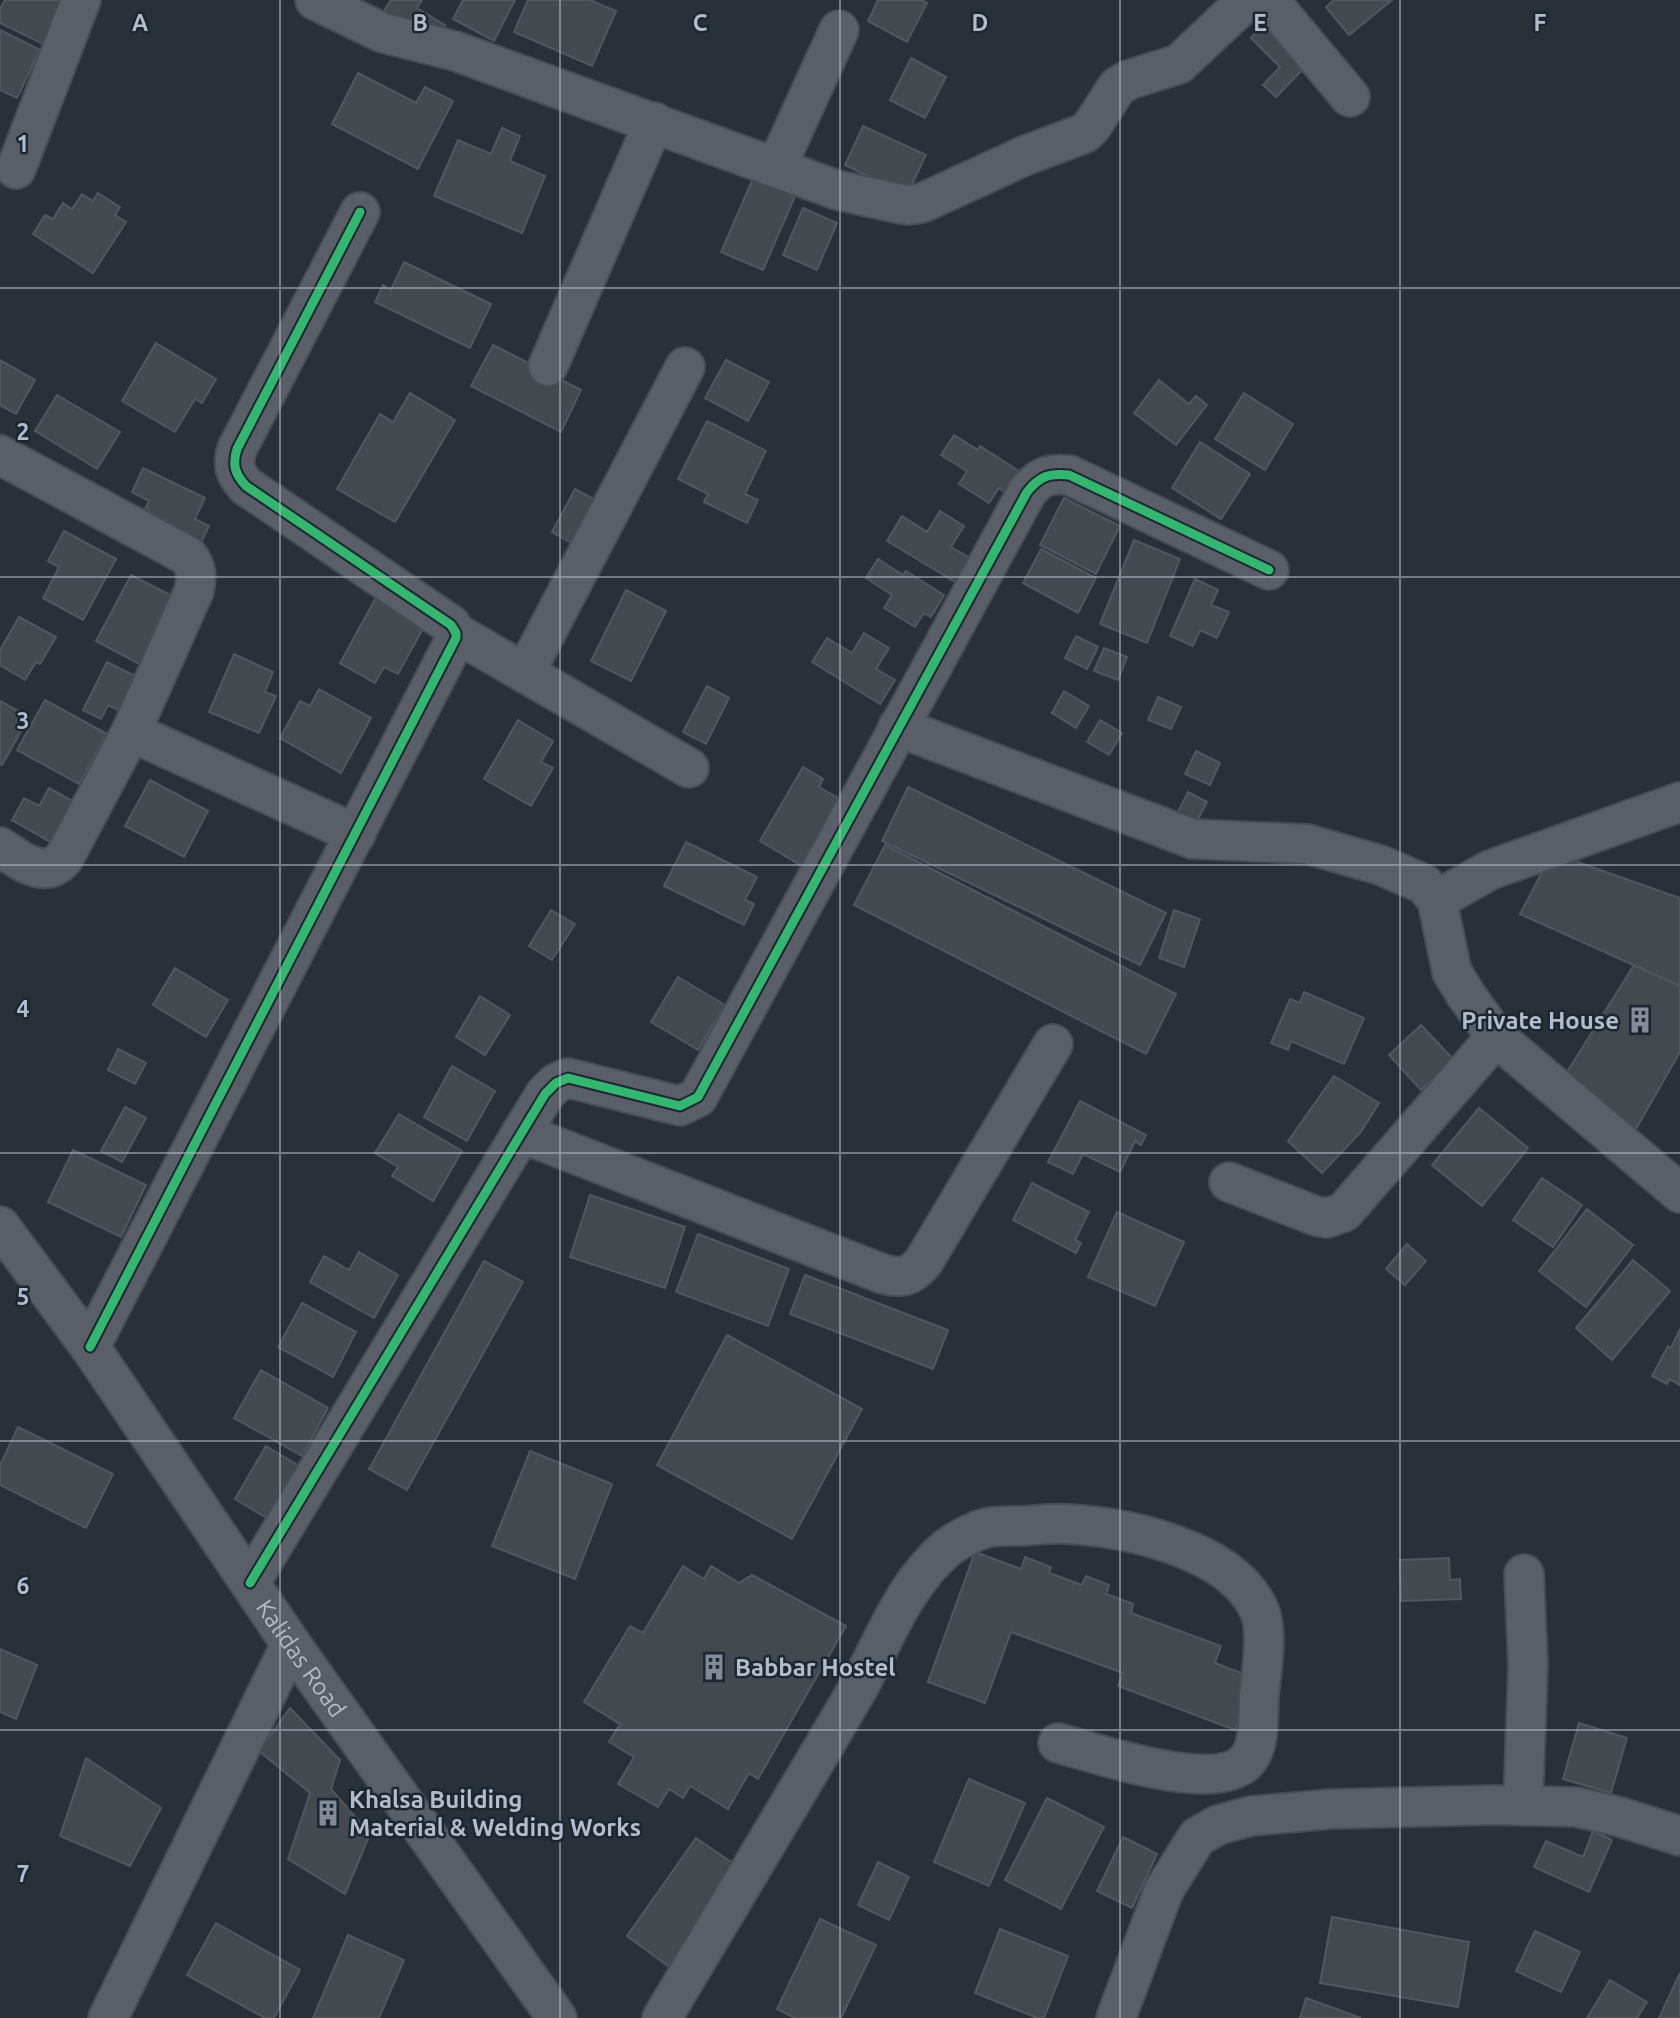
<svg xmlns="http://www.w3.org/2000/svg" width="1680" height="2018" font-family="Ubuntu,sans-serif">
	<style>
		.building { fill: #444950; stroke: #52575f; stroke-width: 2 }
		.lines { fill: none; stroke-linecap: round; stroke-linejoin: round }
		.minor-casing { stroke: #484c53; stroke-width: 42 }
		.minor { stroke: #5a5e66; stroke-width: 38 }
		.cycleway-casing { stroke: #1d2633; stroke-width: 13 }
		.cycleway { stroke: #33b770; stroke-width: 9 }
		.grid { fill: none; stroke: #b4bcc9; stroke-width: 2; stroke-opacity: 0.55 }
		.labels { text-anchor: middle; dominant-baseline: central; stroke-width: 5; stroke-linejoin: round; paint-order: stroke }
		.poi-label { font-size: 24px; font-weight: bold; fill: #b4bcc9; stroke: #1d2633; text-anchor: start }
		.street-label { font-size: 24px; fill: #b4bcc9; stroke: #1d2633 }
		.grid-label { font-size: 23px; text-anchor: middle; font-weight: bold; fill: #b4bcc9; stroke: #1d2633; stroke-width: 5; stroke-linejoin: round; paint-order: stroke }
	</style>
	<rect width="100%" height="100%" fill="#2a3038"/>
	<!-- building -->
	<path class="building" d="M5 0H74L51 48 0 23V9Z
		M391 0H422L417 8 445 25 435 42 379 19Z
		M463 0H515L494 41 453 19Z
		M528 0H590L616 11 592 66 514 32Z
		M878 0H921L927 3 907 42 868 21Z
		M1334 0H1392L1349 35 1326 7Z
		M1262 25 1305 67 1276 97 1263 85 1280 67 1251 38Z
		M0 30 40 50 17 98 0 90Z
		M911 58 946 77 925 118 890 100Z
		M358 73 416 103 425 87 453 101 418 169 332 124Z
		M863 126 926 155 907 195 845 165Z
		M502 128 520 136 510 161 545 176 522 233 434 196 458 140 491 154Z
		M754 176 796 194 763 270 721 252Z
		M98 193 120 207 115 215 126 222 93 273 33 234 45 215 53 219 63 203 72 209 82 194 93 201Z
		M803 208 837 223 817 270 783 255Z
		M404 262 491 304 470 348 375 302 383 285 391 290Z
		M156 343 216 379 202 403 195 399 175 432 122 401Z
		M493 345 581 390 561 432 471 386Z
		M0 360 35 380 16 414 0 405Z
		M726 360 769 382 748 421 705 398Z
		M1159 380 1189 404 1196 396 1207 405 1176 445 1134 413Z
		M410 393 455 420 395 522 337 489 380 414 393 422Z
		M1244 393 1293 424 1265 470 1215 439Z
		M57 395 120 432 97 469 35 431Z
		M707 421 766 451 745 494 758 500 747 523 704 502 708 494 678 479Z
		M954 435 978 450 980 446 1019 471 1006 493 999 488 989 503 959 484 967 471 941 455Z
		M1200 442 1250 474 1221 519 1172 488Z
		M143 468 205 498 195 519 209 526 199 547 141 518 149 501 132 492Z
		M575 489 599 502 575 545 552 532Z
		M1064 498 1120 526 1096 574 1040 545Z
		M940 511 964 526 951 547 970 558 955 582 887 541 902 516 927 532Z
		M64 531 116 559 83 620 43 598 59 567 48 561Z
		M1134 540 1180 559 1147 643 1100 624Z
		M1041 549 1096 578 1078 613 1023 583Z
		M878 559 903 575 906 571 944 595 931 617 924 613 915 627 884 608 892 595 866 578Z
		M131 575 180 600 145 667 96 641Z
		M1195 579 1218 590 1211 605 1229 612 1217 638 1200 630 1193 646 1170 636Z
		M380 590 429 618 398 674 384 667 375 683 340 663Z
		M626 590 666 611 631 681 591 661Z
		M19 617 56 637 40 664 36 662 25 680 0 665V650Z
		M864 633 889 648 876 669 895 680 880 704 812 662 827 638 852 653Z
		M1076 636 1098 647 1087 669 1065 658Z
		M1104 648 1127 657 1118 680 1094 671Z
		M234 654 273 672 265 692 276 696 259 733 209 712Z
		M107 662 141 679 125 713 108 705 101 719 83 710Z
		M707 686 729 698 706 744 683 732Z
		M319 689 371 718 341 773 280 738 300 701 310 706Z
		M1064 691 1089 706 1076 728 1052 713Z
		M1158 697 1181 707 1171 729 1148 720Z
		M45 700 107 734 79 784 17 750Z
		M0 701 29 717 2 765 0 764Z
		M518 720 553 741 541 762 553 768 531 806 484 779Z
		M1100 720 1122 733 1109 755 1087 742Z
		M1196 751 1220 763 1210 785 1185 774Z
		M803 767 823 779 819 787 840 799 802 866 760 841Z
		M150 780 208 811 184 857 125 826Z
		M908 787 1166 913 1140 965 882 841Z
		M49 788 78 804 56 845 12 820 24 798 39 806Z
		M1188 792 1207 802 1193 829 1174 819Z
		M686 842 757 877 745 900 754 904 744 925 664 886Z
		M885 845 1176 994 1146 1054 854 905Z
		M1552 853 1680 898V986L1520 914Z
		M551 910 575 924 552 960 529 946Z
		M1174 910 1200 919 1184 967 1159 958Z
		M1634 965 1680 986V1052L1632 1136 1567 1072Z
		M175 968 228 1000 206 1037 153 1005Z
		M678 977 725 1005 698 1050 651 1022Z
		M1304 992 1364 1018 1344 1064 1291 1041 1288 1050 1271 1043 1290 999 1300 1003Z
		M480 996 510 1015 485 1055 456 1037Z
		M1421 1025 1454 1060 1421 1090 1389 1055Z
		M118 1049 146 1063 135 1084 108 1070Z
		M452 1066 495 1091 467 1141 424 1117Z
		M1334 1076 1379 1103 1361 1132 1322 1173 1288 1141Z
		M1080 1101 1146 1135 1141 1145 1135 1141 1120 1172 1083 1154 1073 1174 1048 1162Z
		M125 1107 146 1118 122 1162 101 1151Z
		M1479 1108 1528 1148 1482 1206 1432 1165Z
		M399 1114 462 1151 433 1201 392 1176 398 1167 375 1153Z
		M73 1150 146 1185 121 1237 48 1202Z
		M1542 1178 1582 1205 1553 1247 1513 1220Z
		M1032 1183 1089 1212 1075 1240 1081 1243 1076 1253 1013 1220Z
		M590 1195 685 1227 665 1288 570 1257Z
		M1587 1209 1633 1245 1586 1307 1539 1271Z
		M1117 1212 1184 1242 1155 1306 1088 1277Z
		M698 1234 789 1269 768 1326 676 1292Z
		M1407 1244 1426 1261 1405 1285 1386 1269Z
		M359 1252 398 1275 374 1318 310 1282 324 1256 349 1270Z
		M1633 1260 1670 1291 1612 1360 1576 1328Z
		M484 1261 523 1282 407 1490 369 1469Z
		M805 1275 948 1330 933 1369 790 1314Z
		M302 1303 356 1332 333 1377 278 1347Z
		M1680 1329V1385L1669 1379 1667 1384 1652 1376 1668 1346 1671 1348Z
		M727 1335 862 1409 792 1539 657 1465Z
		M261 1370 328 1408 302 1456 234 1418Z
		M18 1427 113 1474 86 1528 0 1485V1465Z
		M266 1446 306 1470 275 1523 235 1499Z
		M530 1451 612 1484 575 1579 492 1546Z
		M975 1552 1021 1569 1025 1557 1051 1567 1049 1573 1082 1585 1086 1576 1109 1585 1106 1594 1133 1604 1131 1613 1221 1646 1215 1663 1254 1678 1235 1730 1118 1686 1123 1673 1011 1632 985 1703 928 1682Z
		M1449 1558 1450 1580 1460 1579 1461 1599 1401 1601 1400 1560Z
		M683 1566 704 1579 711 1566 739 1583 752 1575 846 1626 758 1779 749 1773 728 1809 690 1786 683 1798 669 1789 658 1807 618 1784 634 1757 609 1742 620 1724 584 1702 630 1626 643 1633Z
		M0 1649 37 1665 16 1719 0 1712Z
		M290 1708 340 1760 331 1789 370 1834 345 1894 288 1859 310 1793 259 1751Z
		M1579 1723 1627 1738 1611 1793 1563 1779Z
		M86 1758 161 1808 130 1866 60 1836Z
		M969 1779 1025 1803 989 1886 934 1862Z
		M1047 1798 1104 1827 1061 1909 1005 1880Z
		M1593 1831 1612 1840 1589 1892 1534 1867 1546 1841 1583 1857Z
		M1123 1837 1157 1854 1132 1908 1097 1891Z
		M696 1838 744 1871 675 1971 627 1936Z
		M878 1862 909 1877 889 1920 858 1905Z
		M1332 1917 1469 1942 1458 2007 1320 1983Z
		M820 1919 876 1945 841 2018H795L777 2009Z
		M216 1923 300 1970 274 2018H265L187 1975Z
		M1000 1929 1068 1956 1044 2018H1037L975 1993Z
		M1535 1931 1580 1952 1561 1992 1516 1971Z
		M348 1935 404 1960 379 2018H313Z
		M1680 1973V2018H1659Z
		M1610 1980 1647 2002 1637 2018H1587Z
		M1306 1998 1361 2018H1300Z"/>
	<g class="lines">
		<!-- minor casing -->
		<g class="minor-casing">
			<g id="minor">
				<path d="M315 0 383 33 455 51 837 190 896 203 908 205 922 203 1024 156 1085 133 1092 126 1117 87 1128 80 1179 64 1247 0"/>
				<path d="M1269 0 1350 97"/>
				<path d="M776 168 839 30"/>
				<path d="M16 169 81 0"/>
				<path d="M548 366 654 122"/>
				<path d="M0 455 188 556C197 568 197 577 194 591L131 732 64 858C44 881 20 860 0 847"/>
				<path d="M456 633 689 768"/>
				<path d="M525 673 685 367"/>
				<path d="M898 727 1193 839 1307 844 1380 865 1424 884 1437 900 1452 972 1466 995 1496 1037 1680 1193"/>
				<path d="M131 732 356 834"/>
				<path d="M1437 900 1490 870 1680 802"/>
				<path d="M521 1133 883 1274C902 1279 911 1277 924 1261L1053 1044"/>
				<path d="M1229 1182 1316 1216 1327 1218 1344 1212 1496 1037"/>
				<path id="s1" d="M0 1226 90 1347 291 1644 557 2018"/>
				<path d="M90 1347 456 638V633L451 625 246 486C235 474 232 465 237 449L360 212"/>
				<path d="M250 1583 545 1094 556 1083 568 1078 680 1106 698 1097 1027 492C1040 476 1049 473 1069 475L1269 570"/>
				<path d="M1523 1806 1528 1665 1524 1574"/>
				<path d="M108 2018 291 1644"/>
				<path d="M662 2018C726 1910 791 1803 854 1695 883 1645 901 1587 947 1548 957 1541 974 1531 986 1528 997 1525 1012 1526 1023 1526 1038 1525 1053 1523 1067 1524 1127 1527 1232 1549 1259 1610 1269 1632 1261 1673 1259 1697 1258 1716 1260 1743 1249 1758 1221 1797 1099 1754 1058 1743"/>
				<path d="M1116 2018 1164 1890 1197 1837 1218 1825 1251 1816 1331 1809 1495 1805 1576 1807 1620 1817 1680 1836"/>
			</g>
		</g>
		<!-- minor -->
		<use href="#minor" class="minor"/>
		<!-- cycleway casing -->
		<g class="cycleway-casing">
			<path id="cycleway" d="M90 1347 456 638V633L451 625 246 486C235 474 232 465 237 449L360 212
				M250 1583 545 1094 556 1083 568 1078 680 1106 698 1097 1027 492C1040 476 1049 473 1069 475L1269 570"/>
		</g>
		<!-- cycleway -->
		<use href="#cycleway" class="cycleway"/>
	</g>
	<!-- grid -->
	<path class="grid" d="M280 0V2018M560 0V2018M840 0V2018M1120 0V2018M1400 0V2018M0 288H1680M0 577H1680M0 865H1680M0 1153H1680M0 1441H1680M0 1730H1680"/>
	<!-- icons -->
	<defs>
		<g id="building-bare" transform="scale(2.1)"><path d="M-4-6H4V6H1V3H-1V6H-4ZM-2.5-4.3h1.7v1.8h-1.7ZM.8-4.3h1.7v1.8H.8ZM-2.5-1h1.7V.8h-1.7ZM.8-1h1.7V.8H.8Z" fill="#848b96" stroke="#1d2633" stroke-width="2.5" paint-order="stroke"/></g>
	</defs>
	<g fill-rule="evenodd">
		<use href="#building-bare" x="1640" y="1020"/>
		<use href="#building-bare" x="714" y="1667"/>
		<use href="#building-bare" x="328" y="1813"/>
	</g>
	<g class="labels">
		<!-- poi labels -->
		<g class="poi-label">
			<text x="1619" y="1020" text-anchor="end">Private House</text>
			<text x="735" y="1667">Babbar Hostel</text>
			<text x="349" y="1799">Khalsa Building<tspan x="349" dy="28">Material &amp; Welding Works</tspan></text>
		</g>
		<!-- street labels -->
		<g class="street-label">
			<text stroke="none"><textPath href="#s1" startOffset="527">Kalidas Road</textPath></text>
		</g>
	</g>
	<g class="grid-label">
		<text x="140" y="31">A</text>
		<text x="420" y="31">B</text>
		<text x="700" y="31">C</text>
		<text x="980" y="31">D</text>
		<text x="1260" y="31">E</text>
		<text x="1540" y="31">F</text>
		<text x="23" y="152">1</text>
		<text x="23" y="440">2</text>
		<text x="23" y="729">3</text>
		<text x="23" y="1017">4</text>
		<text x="23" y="1305">5</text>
		<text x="23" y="1594">6</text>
		<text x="23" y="1882">7</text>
	</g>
</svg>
